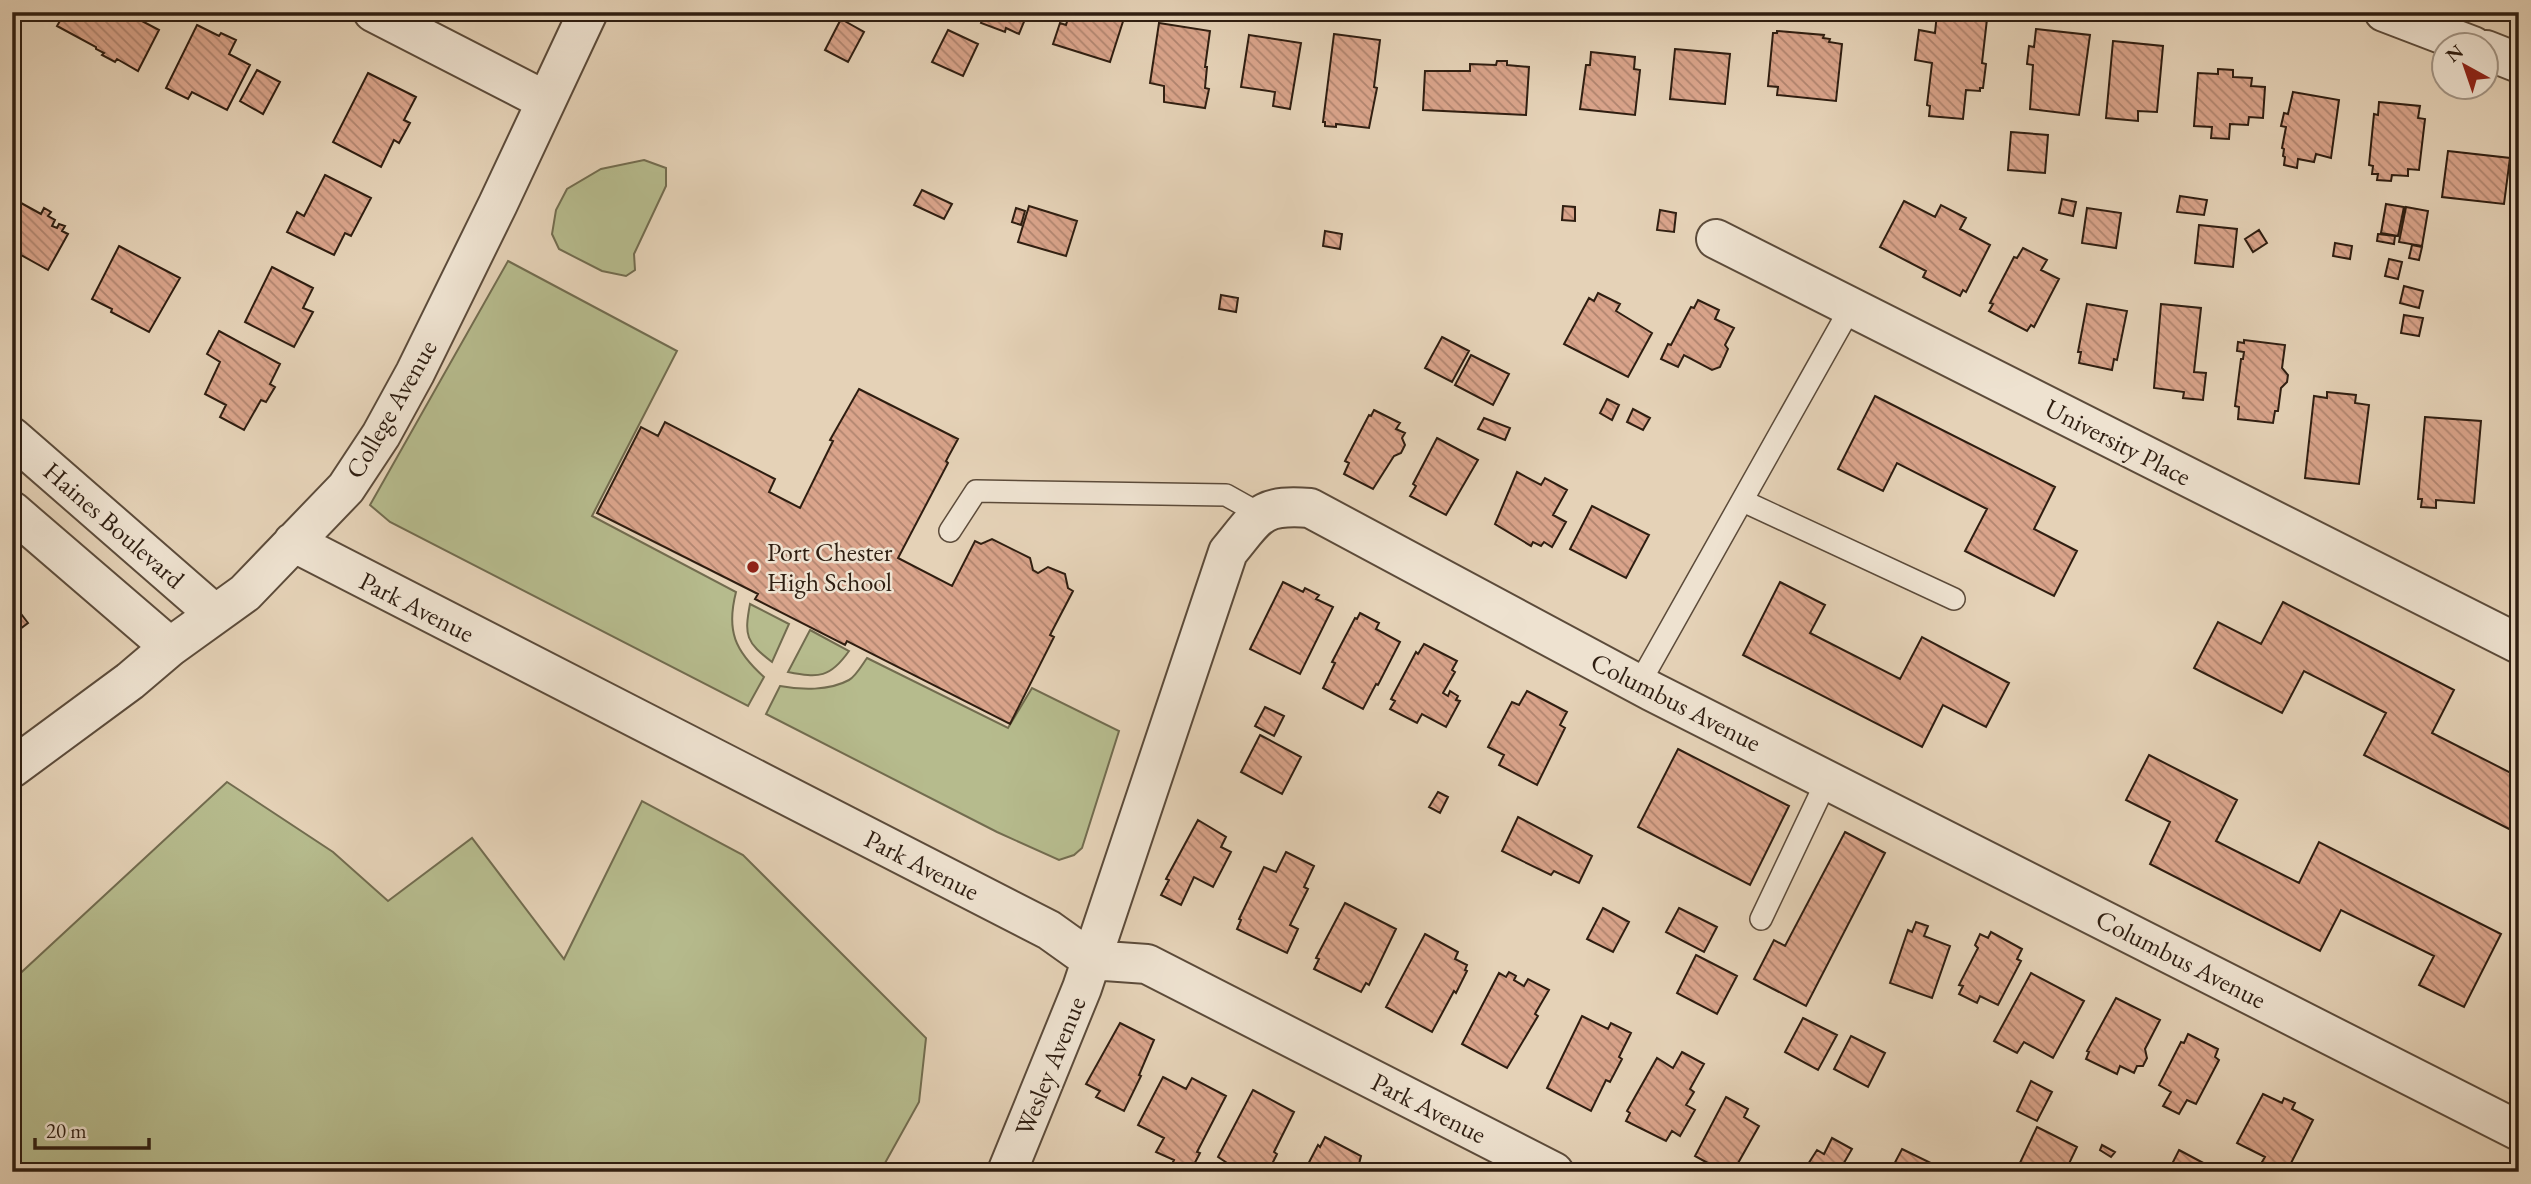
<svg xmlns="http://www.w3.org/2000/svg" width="2531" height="1184" font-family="'EB Garamond',serif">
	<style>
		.green { fill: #b6bb8d; stroke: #726c4f; stroke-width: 2 }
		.building { fill: url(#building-back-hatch); stroke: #2f1e11; stroke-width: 2 }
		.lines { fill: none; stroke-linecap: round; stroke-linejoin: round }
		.service-casing { stroke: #5c4b3a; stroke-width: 24 }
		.minor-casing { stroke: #5c4b3a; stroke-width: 42 }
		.tertiary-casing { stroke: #5c4b3a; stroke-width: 42 }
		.service { stroke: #eee2d0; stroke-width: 21 }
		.minor { stroke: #eee2d0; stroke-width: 38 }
		.tertiary { stroke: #eee2d0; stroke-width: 38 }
		.poi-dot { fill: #8f2418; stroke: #eee2d0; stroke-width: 2.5 }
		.labels { text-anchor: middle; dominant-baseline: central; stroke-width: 5; stroke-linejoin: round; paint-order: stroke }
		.street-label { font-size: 26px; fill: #2f1e11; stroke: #eee2d0 }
		.poi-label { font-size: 26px; fill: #2f1e11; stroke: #eee2d0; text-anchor: start }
	</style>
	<defs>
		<pattern id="building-back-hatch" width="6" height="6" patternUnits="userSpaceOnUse" patternTransform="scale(1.75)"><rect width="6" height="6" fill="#daa48b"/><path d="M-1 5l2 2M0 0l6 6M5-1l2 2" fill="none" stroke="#b18570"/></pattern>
	</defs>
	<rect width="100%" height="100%" fill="#e5d2b7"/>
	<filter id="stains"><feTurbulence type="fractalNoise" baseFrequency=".00286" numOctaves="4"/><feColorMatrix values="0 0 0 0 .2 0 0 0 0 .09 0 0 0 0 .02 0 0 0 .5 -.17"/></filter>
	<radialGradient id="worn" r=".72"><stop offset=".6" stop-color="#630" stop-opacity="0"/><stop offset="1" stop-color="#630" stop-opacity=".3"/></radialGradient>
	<!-- green -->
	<path class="green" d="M644 160 666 168V186L634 254 635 270 626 276 602 271 559 249 552 234 556 210 567 189 601 169Z
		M508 261 677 351 592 516 736 592C726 631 735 651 764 677L748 706 390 522 370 505Z
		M750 604 789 624 772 662C746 642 744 636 750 604Z
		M810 630 849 651C830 678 819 678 788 672Z
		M867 658 1008 728 1032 688 1119 731 1082 848 1074 855 1059 860 997 832 766 714 780 686C801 690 829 691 849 680 856 676 862 665 867 658Z
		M227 782 333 852 388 901 472 838 564 959 642 801 743 855 926 1038 919 1102 880 1172H12V981Z"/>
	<!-- building -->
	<path class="building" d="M65 12H125L159 30 138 71 117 59 115 62 102 55 104 53 96 49V47L57 26Z
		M985 12H1028L1019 34 1006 28 1005 32 981 23Z
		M1070 12H1126L1110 62 1053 44 1060 23 1066 25Z
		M1937 13 1987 19 1982 63 1986 64 1983 88H1980V91L1966 90 1963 119 1929 116 1930 106 1927 105 1932 63 1915 60 1919 30 1935 33Z
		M841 19 864 32 848 62 825 50Z
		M1159 23 1210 31 1205 67H1207L1205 88 1209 89 1205 108 1164 102V86L1150 83Z
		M197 25 219 36 221 33 236 40 229 54 250 65 227 110 192 92 188 99 166 88Z
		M2036 29 2090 35 2079 115 2030 109 2033 65 2027 64 2029 46 2034 47Z
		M948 30 978 44 963 76 932 62Z
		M1777 31 1824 35 1823 38 1830 39 1829 42 1842 44 1836 101 1777 95 1778 87 1768 86 1773 33H1777Z
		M1334 34 1380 40 1374 87 1377 88 1369 128 1336 124V127L1325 126V122H1323Z
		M1249 35 1301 43 1290 109 1273 106 1275 92 1241 87Z
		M2113 41 2163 46 2157 112 2138 111V121L2106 118Z
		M1675 49 1730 54 1725 104 1670 99Z
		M1591 52 1635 57 1634 69 1640 70 1635 115 1580 109 1586 65H1590Z
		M1497 61H1507V65L1529 67 1526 115 1423 110 1425 71H1470V64L1496 65Z
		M2218 69 2233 70V77L2252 78 2251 86 2265 87 2263 118 2249 117 2248 125 2230 124 2229 139 2211 138 2212 127 2194 126 2198 73 2218 74Z
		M257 70 280 82 263 114 240 101Z
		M368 73 416 97 404 120 410 123 399 143 394 140 381 167 333 142Z
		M2293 92 2339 100 2331 158 2316 154 2314 162 2298 159 2297 168 2284 165 2285 157 2283 156 2284 149 2282 148 2286 127 2281 126 2284 113 2288 114Z
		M2379 102 2420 106 2418 118 2425 119 2419 170 2408 169V176L2392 175 2391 181 2377 180 2378 174H2372L2373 166 2369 165 2374 114 2378 115Z
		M2011 132 2048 135 2045 173 2008 170Z
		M2448 151 2510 158 2504 204 2442 197Z
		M325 175 371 198 351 236 345 233 334 255 287 232 297 212 304 216Z
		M922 190 952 204 944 219 914 205Z
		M2180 196 2207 200 2204 215 2177 212Z
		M12 198 41 214 44 208 51 212 48 216 55 220 52 226 57 228 59 224 65 226 62 231 68 234 48 270 12 250Z
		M2062 199 2076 202 2073 216 2059 213Z
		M1904 201 1935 217 1941 205 1966 218 1960 229 1990 245 1966 292 1963 290 1960 296 1923 277 1926 271 1880 247Z
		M2386 204 2404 207 2398 236 2381 233Z
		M1029 206 1077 221 1066 256 1018 242Z
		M1563 206 1575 207V221L1562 220Z
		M2406 207 2428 211 2422 246 2399 242Z
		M1016 208 1025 211 1021 225 1012 222Z
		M2087 208 2121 213 2116 248 2082 243Z
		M1660 210 1676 213 1674 232 1657 230Z
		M2199 225 2237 229 2233 267 2195 263Z
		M2259 230 2267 243 2253 252 2245 239Z
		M1325 231 1342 234 1340 249 1323 246Z
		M2378 234 2395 236 2394 244 2377 241Z
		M2335 243 2352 246 2350 259 2333 256Z
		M2412 245 2422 247 2419 260 2409 258Z
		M119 246 180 278 149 332 111 312 112 309 92 299Z
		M2023 248 2047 260 2041 270 2059 279 2034 327 2031 325 2027 331 1989 311 1993 304 1990 303 2014 257 2017 258Z
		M2389 259 2402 262 2398 279 2385 276Z
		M272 267 313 288 303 308 313 312 294 347 245 322Z
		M2404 286 2423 291 2419 308 2400 303Z
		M1598 293 1620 304 1616 311 1652 333 1628 377 1564 344 1589 298 1594 301Z
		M1221 295 1238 298 1236 312 1219 309Z
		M1698 300 1719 310 1715 319 1734 328 1725 345 1728 349 1720 367 1712 370 1684 355 1678 367 1661 359 1668 344 1671 345 1691 307 1694 308Z
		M2087 304 2127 311 2117 360 2114 359 2112 370 2079 363 2081 352H2078Z
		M2161 304 2201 308 2194 372 2206 373 2203 400 2183 398 2184 392 2154 388Z
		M2404 315 2423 318 2419 336 2401 333Z
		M219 331 280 364 270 384 275 387 266 402 261 400 244 430 220 417 226 405 205 394 220 362 207 354Z
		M1442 337 1469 351 1452 382 1425 368Z
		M2244 340 2285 345 2282 368 2288 375 2287 382 2281 388 2278 411H2275L2273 423 2238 419 2239 407 2235 406 2241 359H2243L2244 352 2237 351 2238 342 2244 343Z
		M1471 355 1509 374 1493 405 1455 385Z
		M859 389 958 439 946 461 948 463 898 558 952 586 975 541 981 544 992 539 1030 558 1033 570 1038 573 1048 567 1065 574 1068 588 1073 591 1050 635 1054 637 1010 724 847 641 845 645 755 599 758 594 597 513 641 427 658 436 665 422 775 479 769 492 800 508 833 441 830 440Z
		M2327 392 2356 395 2355 403 2369 405 2359 484 2305 478 2314 396 2327 398Z
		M1875 396 2055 487 2034 529 2077 551 2054 596 1965 551 1987 509 1897 463 1883 491 1838 469Z
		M1607 399 1619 405 1612 420 1600 413Z
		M1633 409 1650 418 1643 430 1627 422Z
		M1374 410 1400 423 1396 429 1405 433 1402 438 1405 445 1401 453 1394 456 1373 489 1344 474 1349 463 1345 461 1369 415 1371 416Z
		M2425 417 2481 421 2474 503 2436 500V508L2421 507 2422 499H2418Z
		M1484 418 1510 428 1505 440 1478 429Z
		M1437 438 1478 460 1446 515 1410 496 1416 486 1413 484Z
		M1517 472 1541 485 1545 478 1567 490 1553 515 1566 522 1552 547 1544 542 1541 546 1533 542 1531 546 1495 524Z
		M1592 506 1649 535 1626 578 1570 549Z
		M1283 582 1303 592 1305 588 1319 595 1316 599 1333 607 1300 674 1250 649Z
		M1780 582 1825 605 1810 633 1900 679 1922 637 2009 683 1986 727 1943 705 1922 747 1743 655Z
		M12 602 28 623 12 635Z
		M2283 602 2454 690 2432 733 2519 777V834L2364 755 2386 713 2304 671 2282 713 2194 668 2218 622 2261 644Z
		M1360 613 1379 623 1376 629 1400 642 1378 685 1376 684 1363 709 1323 688 1335 663 1332 662 1355 618 1357 619Z
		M1424 644 1457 661 1452 670 1455 672 1443 693 1448 696 1450 691 1458 696 1456 700 1460 701 1446 727 1422 714 1417 723 1390 709 1395 701 1391 699 1416 652 1418 654Z
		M1527 691 1567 712 1560 725 1565 728 1537 785 1499 765 1504 755 1488 747 1512 702 1519 705Z
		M1265 707 1284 716 1274 736 1255 726Z
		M1260 735 1301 757 1282 794 1241 772Z
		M1678 749 1789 806 1750 885 1638 827Z
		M2149 755 2237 800 2216 841 2299 883 2319 842 2501 934 2464 1007 2419 985 2434 956 2341 910 2320 951 2150 864 2170 822 2126 800Z
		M1438 792 1448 797 1440 813 1429 807Z
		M1518 817 1592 856 1579 883 1554 871 1551 875 1502 851Z
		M1198 820 1226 837 1221 847 1231 852 1213 887 1194 877 1181 905 1161 895 1169 880 1166 879Z
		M1845 832 1885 853 1806 1006 1754 979 1774 940 1785 946Z
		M1286 852 1314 866 1304 887 1308 889 1290 925 1298 929 1287 953 1237 929 1241 920 1239 919 1264 867 1276 872Z
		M1345 903 1396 929 1369 985 1366 983 1361 992 1314 969 1319 959 1316 958Z
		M1603 908 1629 922 1613 952 1587 939Z
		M1679 908 1717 927 1704 952 1666 932Z
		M1916 922 1928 926 1924 936 1950 946 1932 998 1890 983 1908 930 1912 932Z
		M1991 932 2022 949 2017 959 2021 961 1998 1005 1980 996 1977 1003 1959 994 1963 986 1959 985 1978 948 1975 945 1980 934 1988 938Z
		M1425 934 1458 952 1455 959 1467 965 1465 970 1467 971 1456 993 1454 991 1432 1032 1386 1007Z
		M1696 955 1737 976 1717 1014 1677 993Z
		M1509 972 1516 976 1514 980 1524 986 1528 979 1549 990 1535 1014 1538 1016 1507 1068 1462 1044 1499 973 1506 977Z
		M2031 973 2084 1001 2053 1058 2024 1042 2017 1053 1994 1041Z
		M2116 998 2160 1020 2145 1049 2147 1058 2143 1066H2137L2134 1073 2120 1066 2117 1074 2086 1059 2089 1052 2087 1051Z
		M1582 1016 1608 1029 1611 1023 1631 1033 1619 1057 1622 1059 1610 1082 1606 1080 1591 1111 1547 1088Z
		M1803 1018 1837 1035 1818 1070 1785 1052Z
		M1120 1023 1154 1040 1139 1075 1141 1076 1124 1111 1096 1097 1100 1091 1086 1084Z
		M2188 1034 2218 1049 2215 1057 2219 1060 2196 1104 2187 1100 2179 1114 2163 1106 2171 1092 2159 1085 2181 1042 2184 1043Z
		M1851 1036 1885 1053 1868 1087 1834 1069Z
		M1682 1052 1704 1064 1690 1089 1694 1092 1686 1105 1695 1110 1680 1136 1672 1131 1666 1141 1626 1121 1630 1113 1627 1111 1657 1058 1673 1068Z
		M1163 1077 1186 1089 1192 1078 1226 1096 1197 1152 1200 1153 1190 1172 1172 1164 1174 1160 1156 1152 1164 1138 1138 1125Z
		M2031 1081 2052 1092 2037 1121 2017 1111Z
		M1253 1090 1294 1112 1274 1152 1277 1154 1270 1168 1267 1166 1264 1172H1260L1250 1166 1247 1172H1241L1218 1157Z
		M2263 1094 2282 1103 2284 1098 2295 1103 2292 1109 2313 1120 2288 1169 2284 1166 2281 1172H2268L2259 1167 2265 1157 2237 1143Z
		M1726 1097 1748 1109 1744 1117 1759 1126 1733 1172H1724L1695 1156Z
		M2037 1127 2077 1147 2065 1172H2028L2018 1167Z
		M1325 1137 1361 1156 1357 1172H1304L1318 1145 1320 1147Z
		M1832 1138 1852 1149 1841 1168 1847 1172H1803L1817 1150 1824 1154Z
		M2102 1145 2115 1152 2111 1157 2100 1150Z
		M1902 1149 1937 1166 1935 1172H1890Z
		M2179 1150 2209 1166 2206 1172H2168Z"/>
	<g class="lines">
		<!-- service casing -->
		<g class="service-casing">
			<path id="service" d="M1743 501 1954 599
				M950 531 976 491 1226 495 1260 514
				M1639 684 1851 307
				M1761 919 1827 780"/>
		</g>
		<!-- minor casing -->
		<g class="minor-casing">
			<path id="minor" d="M373 12 546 101
				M1716 239 2519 644
				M12 437 215 614
				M12 511 170 647
				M293 542 1049 930 1091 960 1147 964 1554 1172
				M12 768 130 681 170 647 245 593 346 488 381 435 415 373 498 204 588 12
				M1007 1172 1082 988 1228 552C1258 516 1259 504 1310 508L1651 691 2519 1131"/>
		</g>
		<!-- tertiary casing -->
		<g class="tertiary-casing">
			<path id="tertiary" d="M2384 12 2473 46
				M2486 50 2519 63"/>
		</g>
		<!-- service -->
		<use href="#service" class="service"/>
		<!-- minor -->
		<use href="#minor" class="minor"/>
		<!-- tertiary -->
		<use href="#tertiary" class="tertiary"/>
	</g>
	<!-- markers -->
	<circle class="poi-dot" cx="753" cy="567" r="7"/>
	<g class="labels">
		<!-- street labels -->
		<g class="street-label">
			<text transform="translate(391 409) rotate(-60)">College Avenue</text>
			<text transform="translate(2118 442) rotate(27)">University Place</text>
			<text transform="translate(114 525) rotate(41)">Haines Boulevard</text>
			<text transform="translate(417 607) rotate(27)">Park Avenue</text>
			<text transform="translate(1676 702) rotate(27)">Columbus Avenue</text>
			<text transform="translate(922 865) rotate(27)">Park Avenue</text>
			<text transform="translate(2181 959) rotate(27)">Columbus Avenue</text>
			<text transform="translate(1050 1066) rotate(-68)">Wesley Avenue</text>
			<text transform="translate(1429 1108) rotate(27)">Park Avenue</text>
		</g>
		<!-- poi labels -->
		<g class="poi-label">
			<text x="767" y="552">Port Chester<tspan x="767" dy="30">High School</tspan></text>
		</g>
	</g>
	<!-- margin -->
	<rect width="2531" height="1184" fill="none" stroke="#e5d2b7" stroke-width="42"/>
	<rect x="14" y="14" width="2503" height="1156" fill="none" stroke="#2f1e11" stroke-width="3.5"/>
	<rect x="21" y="21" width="2489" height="1142" fill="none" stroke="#2f1e11" stroke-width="2"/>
	<!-- north arrow -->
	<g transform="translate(2465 66) rotate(320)"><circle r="33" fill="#eee2d0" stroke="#a29484" stroke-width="2"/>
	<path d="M0-5L12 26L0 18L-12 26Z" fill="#8f2418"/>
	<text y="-10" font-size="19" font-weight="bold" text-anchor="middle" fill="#2f1e11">N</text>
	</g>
	<!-- scale -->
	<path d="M35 1138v10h114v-10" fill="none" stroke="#2f1e11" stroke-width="3.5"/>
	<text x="46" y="1138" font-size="21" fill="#2f1e11" stroke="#eee2d0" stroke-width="5" paint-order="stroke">20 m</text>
	<rect width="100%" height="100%" filter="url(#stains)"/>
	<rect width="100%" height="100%" fill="url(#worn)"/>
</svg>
